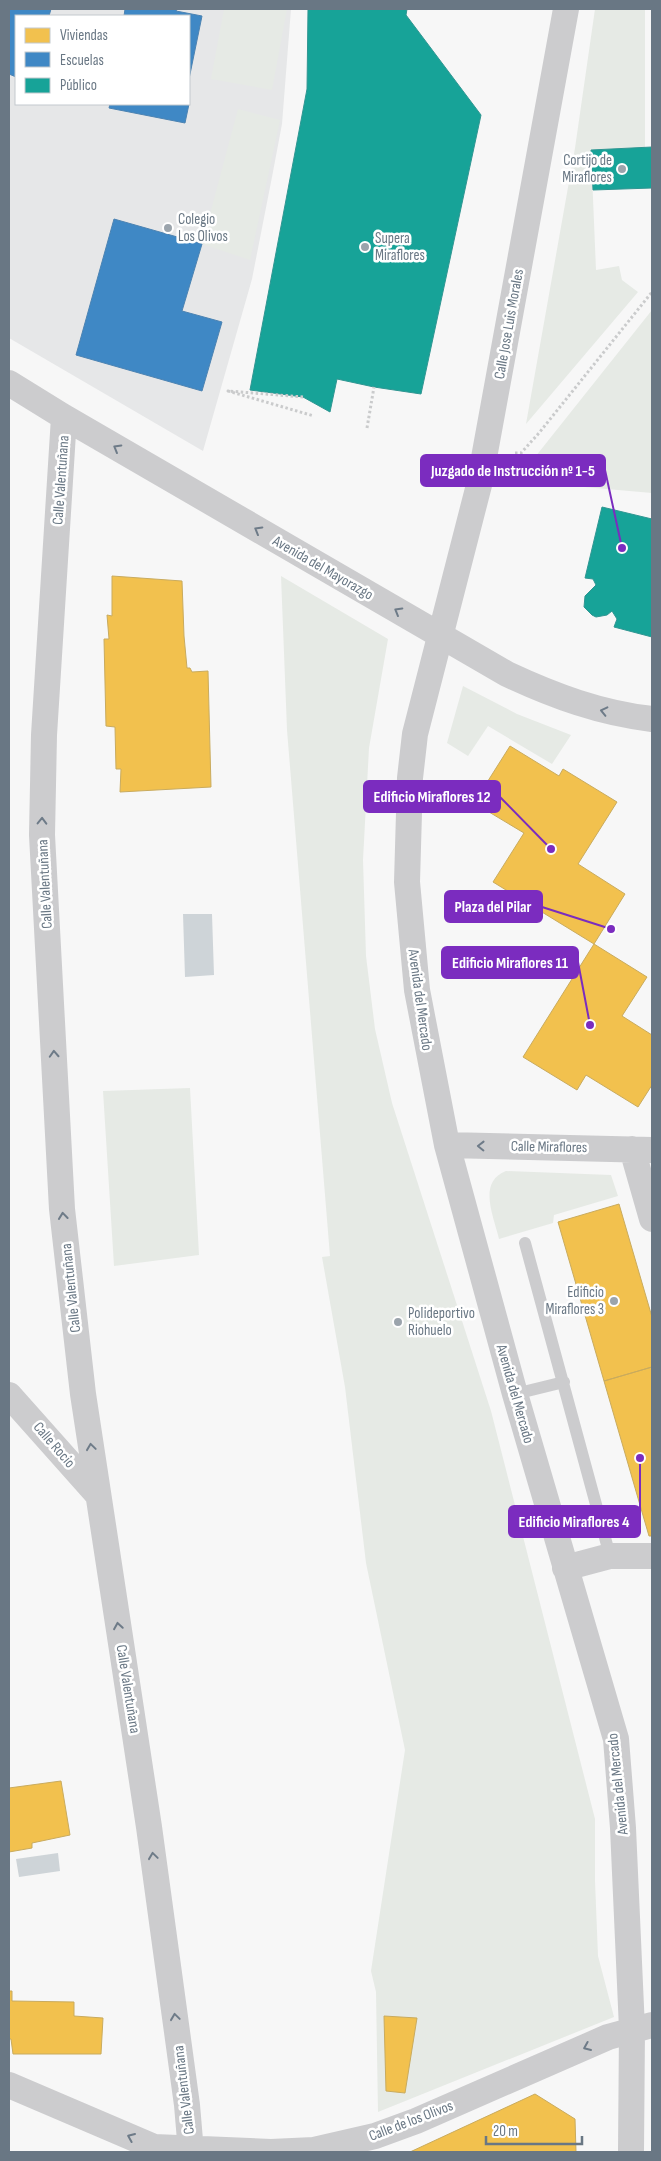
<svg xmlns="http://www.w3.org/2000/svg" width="661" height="2161" font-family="'Sofia Sans Condensed',sans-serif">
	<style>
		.built { fill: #e6e7e8; fill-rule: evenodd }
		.green { fill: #e6eae5 }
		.water { fill: #ced4d8 }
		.homes { fill: #f2c14e; stroke: #c9ab5e }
		.schools { fill: #3f88c5; stroke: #4c83b2 }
		.public { fill: #17a398; stroke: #309692 }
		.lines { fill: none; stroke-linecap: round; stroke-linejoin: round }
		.path { stroke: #cacbcc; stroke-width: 3; stroke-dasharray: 2.5 2.5; stroke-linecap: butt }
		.service { stroke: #ccccce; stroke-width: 12 }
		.minor { stroke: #ccccce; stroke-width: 26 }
		.oneway { stroke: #6e7b88 }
		.poi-dot { fill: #9ba4ac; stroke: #fff; stroke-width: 2 }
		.labels { text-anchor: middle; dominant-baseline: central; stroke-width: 5; stroke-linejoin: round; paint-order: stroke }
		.poi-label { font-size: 15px; fill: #697784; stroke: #fff; text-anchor: start }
		.street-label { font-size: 15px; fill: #697784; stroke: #fff }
		.leader { fill: none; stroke: #7b2cbf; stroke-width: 2 }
		.callout-dot { fill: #7b2cbf; stroke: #fff; stroke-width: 2 }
		.callout { fill: #7b2cbf; stroke: #7b2cbf; stroke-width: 2 }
		.callout-label { font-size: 16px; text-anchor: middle; font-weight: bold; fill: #fff }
	</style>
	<rect width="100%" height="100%" fill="#f7f7f7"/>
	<!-- built -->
	<path class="built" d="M9 9H291L282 124 272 177 252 279 203 451 9 338ZM16 16H189V104H16Z"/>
	<!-- green -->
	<path class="green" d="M224 9H287L272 90 211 79Z
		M595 9H645V148L591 150 596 270 619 266 622 280 638 292 526 424 575 148Z
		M238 109 280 120 250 260 202 244Z
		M652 310V493L516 481Z
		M281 576 388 639 369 748 363 860 366 956 375 1029 392 1103 491 1411 595 1819V1881L598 1956 614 2017 378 2112 376 1992 371 1971 405 1750 366 1563 345 1387 322 1257 330 1256 287 730Z
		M463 686 517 714 571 735 552 764 488 726 468 756 447 743Z
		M190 1088 199 1255 114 1266 103 1091Z
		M506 1171 611 1175 618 1196 554 1215 553 1223 499 1239C494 1217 477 1182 506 1171Z"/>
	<!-- water -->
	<path class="water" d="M183 914H212L214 975 185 977Z
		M58 1853 60 1871 19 1877 16 1859Z"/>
	<!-- homes -->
	<path class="homes" d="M112 576 182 581 184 636 187 668H190L192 672 208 671 211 787 120 792 121 769H116L115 727 106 726 104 639H109L107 615 112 616Z
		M510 746 559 776 563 769 617 802 578 864 625 894 594 944 493 882 524 833 474 803Z
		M594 944 647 977 622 1016 652 1035V1085L638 1107 586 1075 577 1090 523 1057Z
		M619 1204 652 1317V1367L604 1381 558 1222Z
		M652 1367V1536H649L604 1381Z
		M61 1781 70 1835 32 1843V1848L9 1852V1788Z
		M9 1991H12V2001L74 2002V2016L103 2018 101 2054H13L11 2039H9Z
		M384 2016 417 2018 405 2093 386 2091Z
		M535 2094 575 2119 576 2152H410Z"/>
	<!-- schools -->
	<path class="schools" d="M9 9H51L49 16H16V77L9 74Z
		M125 9H177L176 11 202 16 189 79V16H124Z
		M110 104H189L185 123 109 108Z
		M114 219 202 244 182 311 222 322 202 391 76 355Z"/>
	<!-- public -->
	<path class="public" d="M308 9H407L406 15 481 115 421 394 374 387 337 379 330 412 303 397 250 390 307 89Z
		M652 147V188L593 190 591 150Z
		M602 507 652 519V637L614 627 617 619 612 611 607 615 596 617 592 615 584 607 585 596 596 585 593 579 585 578Z"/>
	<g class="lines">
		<!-- path -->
		<path class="path" d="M303 397 228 391 314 416
			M367 428 374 387
			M515 453H521L539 433 652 292"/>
		<!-- service -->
		<path class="service" d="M525 1243 610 1556
			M515 1394 564 1382"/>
		<!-- minor -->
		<path class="minor" d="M566 9 479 485 415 734 410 778 407 882 417 990 447 1145 515 1394 616 1739 623 1828 632 2029 631 2152
			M9 383 64 417 507 674C554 696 600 713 652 719
			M64 417 44 735 42 835 62 1209 83 1394 149 1827 187 2105 191 2152
			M447 1145 652 1150
			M632 1149 652 1219
			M9 1395 98 1495
			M565 1568 610 1556H652
			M9 2085 154 2147 271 2152 314 2150 375 2136 416 2121 608 2037 652 2025"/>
	</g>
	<!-- one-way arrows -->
	<defs><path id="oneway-chevron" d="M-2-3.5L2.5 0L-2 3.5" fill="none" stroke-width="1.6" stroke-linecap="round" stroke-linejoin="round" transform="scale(1.25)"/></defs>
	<g class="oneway">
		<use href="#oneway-chevron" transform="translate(117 448) rotate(-150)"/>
		<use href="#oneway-chevron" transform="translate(258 530) rotate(-150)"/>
		<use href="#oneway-chevron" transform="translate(398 611) rotate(-150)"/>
		<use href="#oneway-chevron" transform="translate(604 711) rotate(-167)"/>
		<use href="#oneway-chevron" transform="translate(42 821) rotate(-89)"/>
		<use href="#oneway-chevron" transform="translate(54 1054) rotate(-93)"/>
		<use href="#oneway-chevron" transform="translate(481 1146) rotate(-179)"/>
		<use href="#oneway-chevron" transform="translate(63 1216) rotate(-96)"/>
		<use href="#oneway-chevron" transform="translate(91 1447) rotate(-98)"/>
		<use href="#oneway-chevron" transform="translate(118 1626) rotate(-99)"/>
		<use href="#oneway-chevron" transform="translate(153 1856) rotate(-98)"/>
		<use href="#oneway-chevron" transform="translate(175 2017) rotate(-98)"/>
		<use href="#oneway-chevron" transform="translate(587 2047) rotate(157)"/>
		<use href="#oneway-chevron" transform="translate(131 2137) rotate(-157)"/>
	</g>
	<!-- markers -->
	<g class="poi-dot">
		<circle cx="622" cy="169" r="5"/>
		<circle cx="168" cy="228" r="5"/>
		<circle cx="365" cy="247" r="5"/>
		<circle cx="614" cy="1301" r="5"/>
		<circle cx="398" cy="1322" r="5"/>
	</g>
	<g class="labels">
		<!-- poi labels -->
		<g class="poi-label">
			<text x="612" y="160" text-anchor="end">Cortijo de<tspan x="612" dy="17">Miraflores</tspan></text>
			<text x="178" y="219">Colegio<tspan x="178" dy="17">Los Olivos</tspan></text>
			<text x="375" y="238">Supera<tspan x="375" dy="17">Miraflores</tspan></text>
			<text x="604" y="1292" text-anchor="end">Edificio<tspan x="604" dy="17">Miraflores 3</tspan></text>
			<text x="408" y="1313">Polideportivo<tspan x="408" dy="17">Riohuelo</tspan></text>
		</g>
		<!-- street labels -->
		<g class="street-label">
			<text transform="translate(509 324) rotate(-80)">Calle Jose Luis Morales</text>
			<text transform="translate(61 480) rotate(-86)">Calle Valentuñana</text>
			<text transform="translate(323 568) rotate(30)">Avenida del Mayorazgo</text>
			<text transform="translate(45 884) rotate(-93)">Calle Valentuñana</text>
			<text transform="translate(420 1000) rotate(82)">Avenida del Mercado</text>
			<text transform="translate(549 1147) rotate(1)">Calle Miraflores</text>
			<text transform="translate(71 1288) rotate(-96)">Calle Valentuñana</text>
			<text transform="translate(515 1394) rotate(74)">Avenida del Mercado</text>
			<text transform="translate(54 1445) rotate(49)">Calle Rocío</text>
			<text transform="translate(128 1689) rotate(81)">Calle Valentuñana</text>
			<text transform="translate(618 1784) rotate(-96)">Avenida del Mercado</text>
			<text transform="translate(184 2090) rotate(-97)">Calle Valentuñana</text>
			<text transform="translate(411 2121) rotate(-21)">Calle de los Olivos</text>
		</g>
	</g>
	<!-- callouts -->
	<path class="leader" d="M622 548L605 470M551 849L500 797M611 929L542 907M590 1025L578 962M640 1458L640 1521"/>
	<g class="callout-dot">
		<circle cx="622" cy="548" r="5"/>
		<circle cx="551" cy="849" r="5"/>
		<circle cx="611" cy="929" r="5"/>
		<circle cx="590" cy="1025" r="5"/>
		<circle cx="640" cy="1458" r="5"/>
	</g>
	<g class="callout">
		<rect x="421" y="455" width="184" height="31" rx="5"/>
		<rect x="364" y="781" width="136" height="31" rx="5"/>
		<rect x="445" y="891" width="97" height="31" rx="5"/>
		<rect x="442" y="947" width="136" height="31" rx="5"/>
		<rect x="509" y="1506" width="131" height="31" rx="5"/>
	</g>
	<g class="callout-label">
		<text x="513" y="476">Juzgado de Instrucción nº 1-5</text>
		<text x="432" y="802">Edificio Miraflores 12</text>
		<text x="493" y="912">Plaza del Pilar</text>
		<text x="510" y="968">Edificio Miraflores 11</text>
		<text x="574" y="1527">Edificio Miraflores 4</text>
	</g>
	<!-- border -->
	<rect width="661" height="2161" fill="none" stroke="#697784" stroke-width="20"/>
	<!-- legend -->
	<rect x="15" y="15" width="175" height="90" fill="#ffffff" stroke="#c3c9ce"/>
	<rect x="25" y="28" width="25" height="15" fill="#f2c14e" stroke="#c3c9ce"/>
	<text x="60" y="40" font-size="15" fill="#697784">Viviendas</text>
	<rect x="25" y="52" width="25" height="15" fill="#3f88c5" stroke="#c3c9ce"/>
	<text x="60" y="65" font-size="15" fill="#697784">Escuelas</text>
	<rect x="25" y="78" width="25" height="15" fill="#17a398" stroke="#c3c9ce"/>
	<text x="60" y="90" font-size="15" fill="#697784">Público</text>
	<!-- scale -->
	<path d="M486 2136v8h96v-8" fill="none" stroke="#697784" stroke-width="2.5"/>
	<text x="493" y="2136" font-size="15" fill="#697784" stroke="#ffffff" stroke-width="4" paint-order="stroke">20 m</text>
</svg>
